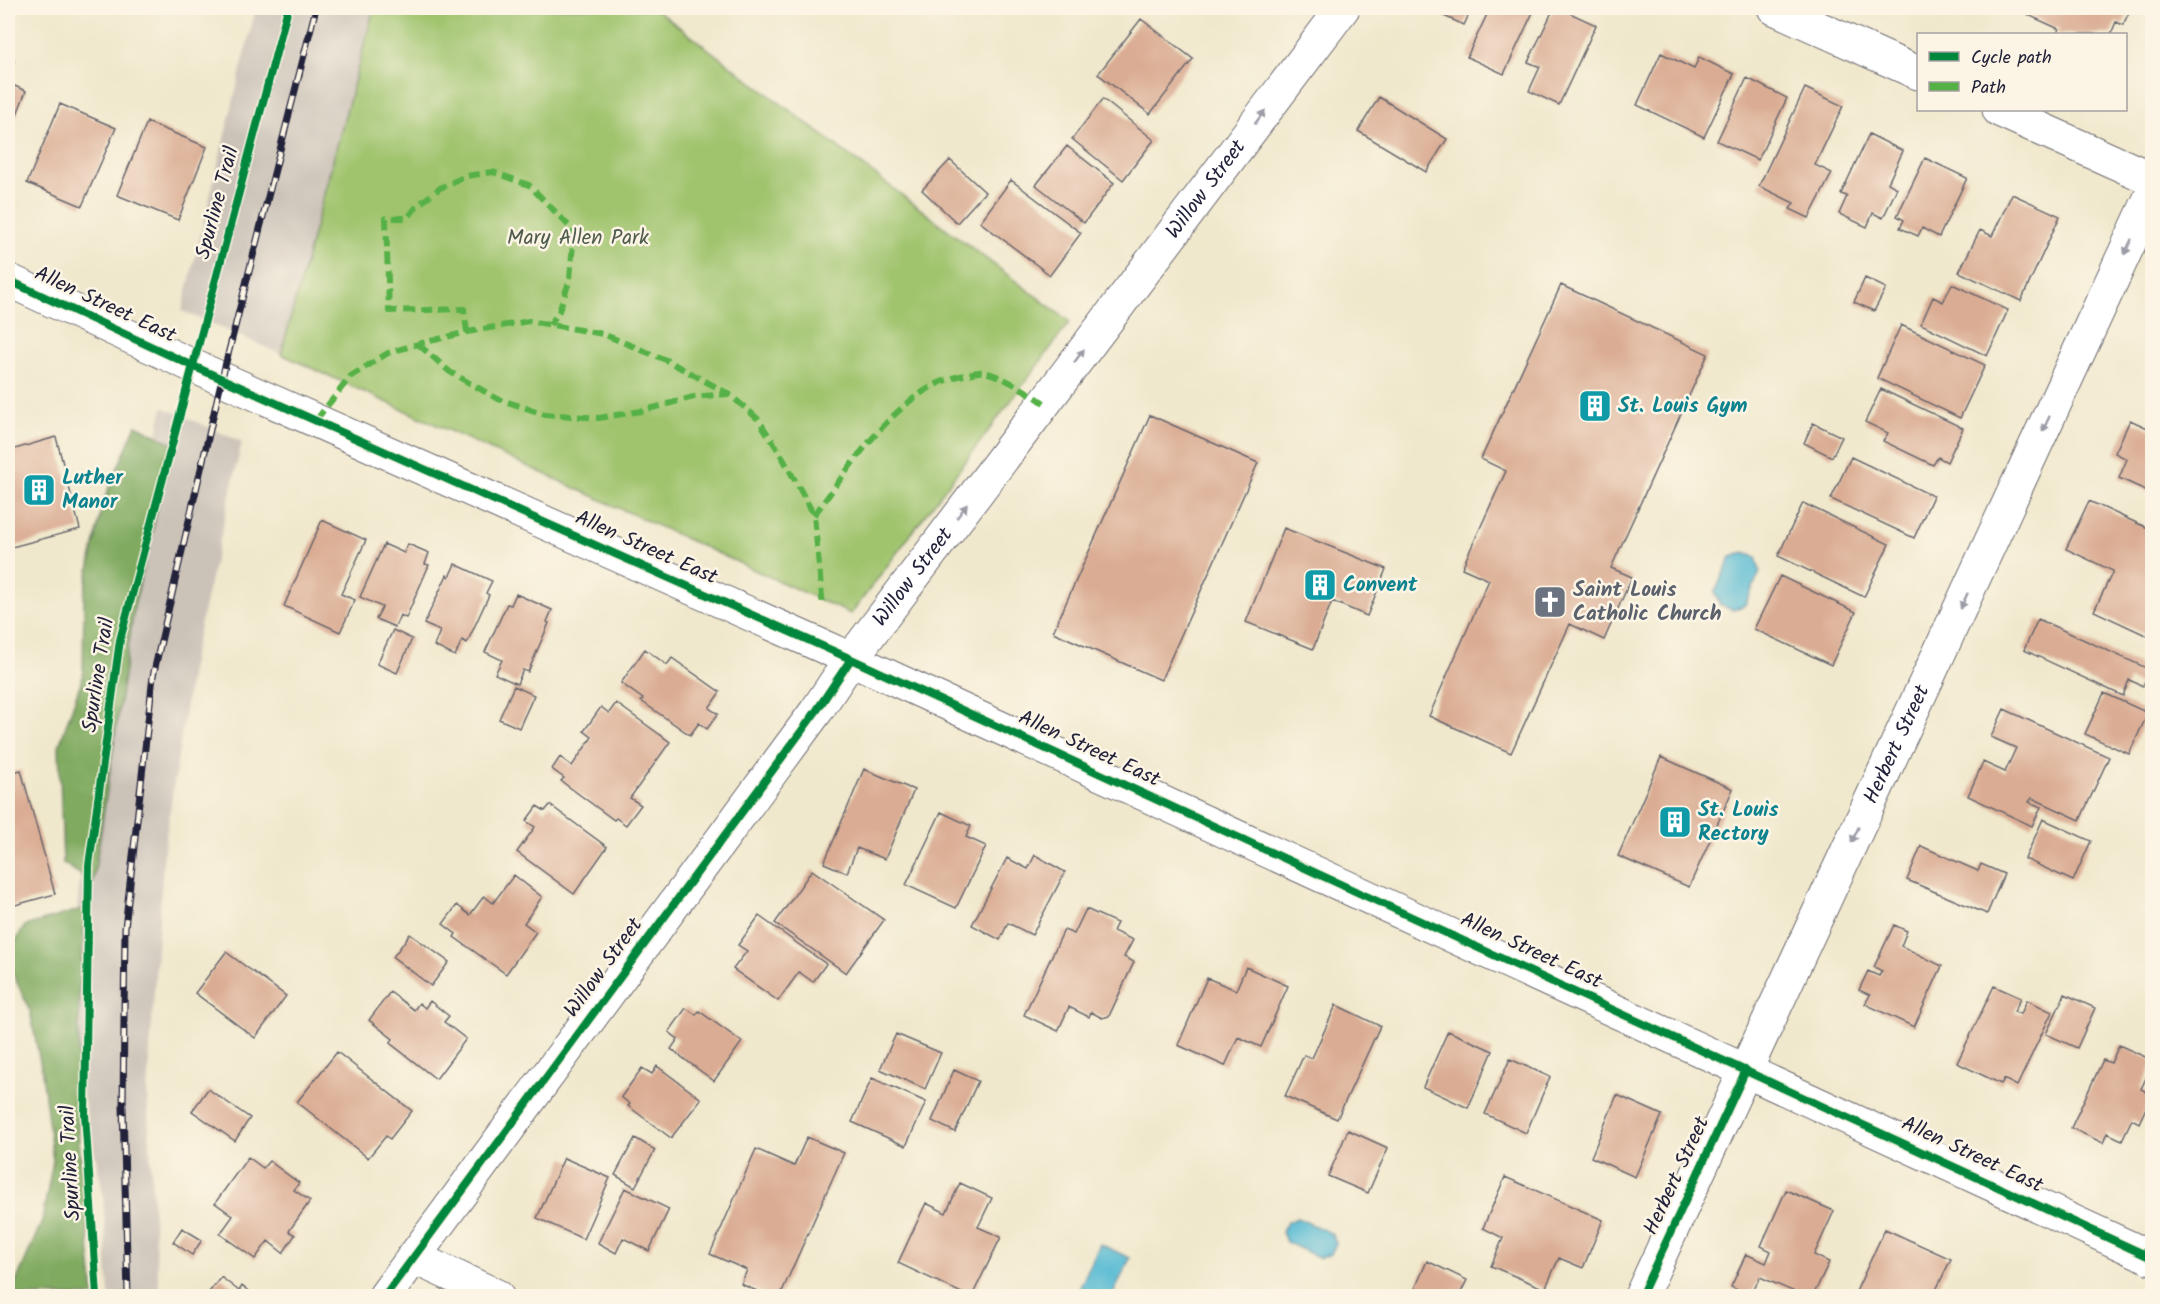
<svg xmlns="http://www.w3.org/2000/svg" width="2160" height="1304" font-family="Kalam,sans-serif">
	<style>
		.industrial { fill: #cbc2b8 }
		.green { fill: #a0c46e; stroke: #617354; stroke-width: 1.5 }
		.forest { fill: #80aa61; stroke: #51664e; stroke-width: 1.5 }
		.water { fill: #55bad3; stroke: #3c6e87; stroke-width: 1.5 }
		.building { fill: #daac93 }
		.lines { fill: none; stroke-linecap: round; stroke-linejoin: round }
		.minor-casing { stroke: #6a676e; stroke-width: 35 }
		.minor { stroke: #fff; stroke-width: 33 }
		.rail-casing { stroke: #22223b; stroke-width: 7 }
		.rail { stroke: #fcf5e5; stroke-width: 4.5; stroke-dasharray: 14; stroke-linecap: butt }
		.quiet { stroke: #55b146; stroke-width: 6; stroke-dasharray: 12 6; stroke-linecap: butt }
		.cycleway-casing { stroke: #fcf5e5; stroke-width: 11 }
		.cycleway { stroke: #00873e; stroke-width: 8 }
		.oneway { fill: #9c9ca7 }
		.labels { text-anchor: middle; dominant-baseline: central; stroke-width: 5; stroke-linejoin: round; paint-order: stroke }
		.street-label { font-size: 21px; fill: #22223b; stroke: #fcf5e5 }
		.park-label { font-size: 21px; fill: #4e5b4d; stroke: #fcf5e5 }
		.culture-label { font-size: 21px; font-weight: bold; fill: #0d838f; stroke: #fcf5e5; text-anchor: start }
		.worship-label { font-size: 21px; font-weight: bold; fill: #5b616d; stroke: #fcf5e5; text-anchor: start }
	</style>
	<rect width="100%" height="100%" fill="#fcf5e5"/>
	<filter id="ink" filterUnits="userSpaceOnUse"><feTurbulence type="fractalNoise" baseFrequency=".0167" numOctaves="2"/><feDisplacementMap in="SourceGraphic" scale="12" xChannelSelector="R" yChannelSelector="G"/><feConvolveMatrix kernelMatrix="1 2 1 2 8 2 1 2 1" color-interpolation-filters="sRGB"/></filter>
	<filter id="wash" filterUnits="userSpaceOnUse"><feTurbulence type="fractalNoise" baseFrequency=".008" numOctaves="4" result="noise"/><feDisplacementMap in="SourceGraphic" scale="24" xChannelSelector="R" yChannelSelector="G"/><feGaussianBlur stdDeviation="1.35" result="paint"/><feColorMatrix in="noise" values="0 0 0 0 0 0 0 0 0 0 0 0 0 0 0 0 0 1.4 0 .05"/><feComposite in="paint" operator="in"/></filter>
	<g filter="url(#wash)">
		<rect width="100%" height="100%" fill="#f0e8cc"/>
		<!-- industrial -->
		<path class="industrial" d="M256 8H374L281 354 182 311Z
			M163 407 242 442 193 657 164 850 147 1093 155 1241 160 1296H109L103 1193 66 1013 85 830 112 634Z"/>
		<!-- green -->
		<path class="green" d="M374 8H654L1070 322 851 614 281 354Z"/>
		<!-- forest -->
		<path class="forest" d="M136 425 173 444 135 602 93 883 63 863 59 746 83 676 84 594 103 502Z
			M86 908 79 987 78 1129 94 1296H10L42 1221 53 1161 42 1072 30 1011 8 963V953L25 926Z"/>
		<!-- water -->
		<path class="water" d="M1744 553 1756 557 1760 572 1745 605 1733 610 1720 605 1715 592 1731 557Z
			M1297 1218 1331 1233 1336 1243 1331 1254 1320 1258 1286 1242 1282 1232 1287 1222Z
			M1100 1244 1130 1258 1112 1296H1076Z"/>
		<g id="blocks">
			<!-- building -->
			<path class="building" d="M1426 8H1472L1464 25Z
				M1490 8H1535L1504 74 1467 57Z
				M1554 8H1559L1596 25 1559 105 1529 91 1540 67 1528 62Z
				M2013 8H2131L2123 25 2116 22 2111 34H2057L2059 29Z
				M1141 19 1193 59 1150 114 1098 74Z
				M1661 53 1694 69 1699 57 1734 74 1704 137 1637 105Z
				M8 58 14 61 8 76Z
				M1747 78 1787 98 1758 160 1717 141Z
				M8 83 26 91 8 138Z
				M1805 88 1843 106 1815 165 1832 173 1809 218 1790 209 1794 203 1759 186Z
				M1379 97 1447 139 1426 172 1358 131Z
				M1103 99 1154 140 1123 180 1072 139Z
				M60 104 116 128 82 206 27 183Z
				M147 122 207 147 178 220 117 195Z
				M1869 134 1903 151 1888 183 1897 188 1883 218 1873 213 1867 227 1839 214 1847 196 1841 194Z
				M1067 146 1114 183 1084 223 1036 185Z
				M1925 158 1967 178 1939 237 1922 228 1918 236 1900 228 1904 220 1897 216Z
				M950 160 985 192 957 223 922 190Z
				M1011 180 1081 233 1050 275 980 222Z
				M2012 194 2060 216 2021 301 1959 272 1980 230 1992 236Z
				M1865 278 1886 288 1874 311 1854 302Z
				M1952 284 2008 310 1987 356 1921 324 1933 297 1943 302Z
				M1561 285 1708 354 1611 568 1632 577 1604 640 1570 624 1511 753 1429 716 1489 580 1462 568 1506 471 1481 459Z
				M1901 325 1985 365 1960 418 1877 378Z
				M1881 389 1963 428 1947 462 1938 457 1933 465 1883 441 1888 433 1865 422Z
				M1150 415 1258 463 1161 680 1053 632Z
				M2130 420 2152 430V493L2119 478 2127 459 2115 453Z
				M1813 423 1842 437 1832 457 1804 443Z
				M56 437 80 529 8 548V451Z
				M1851 457 1933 496 1914 538 1831 499Z
				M2089 501 2152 530V638L2094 611 2113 571 2066 549Z
				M1803 503 1889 544 1864 597 1778 556Z
				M322 520 366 540 341 594 355 600 340 632 284 606Z
				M1284 528 1386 569 1367 616 1332 601 1313 649 1246 622Z
				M384 544 404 553 408 544 429 553 425 564 429 565 406 618 400 615 395 627 376 619 382 607 360 597Z
				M455 564 492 581 486 593 489 595 467 643 462 640 455 656 434 646 440 631 424 624 447 575 449 577Z
				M1780 576 1856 612 1831 665 1754 629Z
				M516 594 552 610 547 622 549 623 528 672 523 670 517 684 495 674 502 660 485 652 507 604 511 605Z
				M2038 619 2151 670 2143 686 2129 680 2123 696 2024 650Z
				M393 630 412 639 397 673 377 664Z
				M645 649 667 665 672 658 720 692 709 708 718 714 707 729 699 723 690 735 641 701 643 699 621 683Z
				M514 686 534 695 519 728 499 719Z
				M2104 693 2148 713 2129 754 2085 734Z
				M616 703 670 742 630 798 641 805 626 825 616 818 614 820 561 781 564 778 552 769 560 757 572 766 592 737 584 731 601 707 609 713Z
				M2004 709 2109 757 2080 820 2032 798 2029 802 2041 807 2032 826 1968 796 1983 762 2005 772 2016 748 1991 737Z
				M1661 757 1733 789 1689 887 1618 856Z
				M864 769 914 790 885 859 857 848 847 873 824 863Z
				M21 770 55 894 8 907V773Z
				M550 805 607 847 574 894 517 852 535 827 526 821 537 806 545 811Z
				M941 812 971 826 966 837 986 846 956 908 906 885Z
				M2043 819 2091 841 2073 881 2025 859Z
				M1921 846 1978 871 1981 864 2004 874 1987 914 1907 880Z
				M1035 855 1065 872 1032 935 1008 923 1000 940 972 925 1007 858 1028 869Z
				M812 870 884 920 846 973 775 923Z
				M514 875 542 897 524 923 536 932 506 974 454 937 456 934 443 924 457 905 470 915 484 896 493 903Z
				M1086 909 1117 923 1113 931 1133 940 1124 957 1134 962 1109 1016 1102 1018 1091 1012 1089 1017 1069 1007 1058 1031 1024 1015 1064 930 1074 934Z
				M759 916 826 964 813 982 799 972 778 1001 733 969 747 951 738 945Z
				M1894 925 1907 931 1901 946 1942 966 1914 1027 1865 1004 1870 995 1859 990 1868 971 1879 976 1882 971 1874 967Z
				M410 934 449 962 431 986 393 957Z
				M226 952 286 996 255 1038 195 993Z
				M1246 967 1288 986 1261 1047 1238 1037 1225 1066 1178 1045 1207 978 1236 990Z
				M1994 986 2021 998 2014 1012 2021 1014 2027 1000 2052 1012 2017 1086 2004 1079 2001 1084 1957 1063Z
				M390 992 414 1010 419 1003 425 1008 430 1001 449 1016 444 1022 466 1039 436 1079 390 1043 393 1039 369 1020Z
				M2065 994 2095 1008 2077 1048 2046 1034Z
				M1336 1005 1380 1026 1337 1119 1285 1096 1304 1055 1312 1058Z
				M686 1008 696 1015 699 1011 742 1042 714 1081 671 1049 678 1039 669 1032Z
				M1448 1031 1493 1051 1468 1108 1423 1087Z
				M896 1034 941 1053 925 1089 880 1069Z
				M2119 1045 2152 1060V1065L2141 1089 2152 1095 2139 1123 2132 1119 2122 1140 2107 1133 2103 1143 2071 1128 2103 1060 2111 1063Z
				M337 1052 412 1111 390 1139 386 1136 368 1158 297 1102Z
				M1510 1059 1550 1077 1526 1133 1485 1114Z
				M657 1066 701 1099 671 1138 628 1106 630 1104 621 1097 642 1068 652 1074Z
				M954 1070 978 1081 955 1132 932 1121Z
				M872 1078 926 1102 906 1146 852 1122Z
				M208 1089 250 1118 235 1141 192 1111Z
				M1617 1095 1662 1115 1635 1177 1591 1157Z
				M1348 1130 1388 1148 1368 1193 1328 1176Z
				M807 1137 844 1153 780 1296H768L741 1284 747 1270 710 1254 756 1149 794 1166Z
				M635 1138 655 1150 635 1187 615 1175Z
				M248 1157 263 1168 269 1161 299 1183 294 1190 310 1201 289 1231 295 1235 283 1253 268 1241 255 1259 220 1234 233 1216 215 1203Z
				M564 1158 610 1178 583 1239 537 1218Z
				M1505 1177 1603 1220 1583 1268 1559 1258 1545 1289 1491 1266 1503 1238 1483 1228Z
				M960 1183 992 1198 978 1227 1001 1237 972 1296H968L898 1263 926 1203 946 1213Z
				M625 1188 669 1209 649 1251 623 1238 616 1253 598 1243Z
				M1786 1190 1834 1211 1814 1255 1829 1262 1813 1296H1804L1760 1277 1750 1296 1731 1287 1746 1254 1766 1263 1771 1251 1761 1246Z
				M182 1228 202 1240 192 1255 173 1242Z
				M1885 1229 1951 1259 1933 1296H1854Z
				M1427 1261 1467 1280 1459 1296H1426L1414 1291Z
				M221 1277 239 1291 242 1286 255 1296H206Z"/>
		</g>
	</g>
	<g filter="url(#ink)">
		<use href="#blocks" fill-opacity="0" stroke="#6a676e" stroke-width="1.5"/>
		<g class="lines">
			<!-- minor casing -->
			<g class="minor-casing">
				<g id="minor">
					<path d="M1774 8 1918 73"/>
					<path d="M1999 110 2152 179"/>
					<path d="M8 280 193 366 851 659 2152 1258"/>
					<path d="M413 1257 497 1296"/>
					<path id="s1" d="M385 1296 817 710 851 659 1343 8"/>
					<path id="s2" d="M1641 1296 2152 194"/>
				</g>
			</g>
			<!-- minor -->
			<use href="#minor" class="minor"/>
			<!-- rail casing -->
			<g class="rail-casing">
				<path id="rail" d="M128 1296 123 1107 125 928 153 676 222 378 316 8"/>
			</g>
			<!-- rail -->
			<use href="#rail" class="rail"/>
			<!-- quiet -->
			<path class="quiet" d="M467 332 464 309 389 311 386 218H408L417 206 440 188 466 176 493 172 529 185 570 227 573 244 570 279 559 311 550 325
				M418 344 450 372 498 399 545 414 599 418 641 411 694 397 728 394
				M316 420 351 376 388 353 418 344 467 332 529 321 603 334 666 360 729 394 758 419 780 453 814 515 823 607
				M814 515C851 467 900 385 965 375 970 374 978 371 983 372 997 373 1032 394 1044 403"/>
			<!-- cycleway casing -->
			<g class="cycleway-casing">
				<path id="cycleway" d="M8 280 193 366 851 659 2152 1258
					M97 1296 85 1114 89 865 120 640 288 8
					M385 1296 817 710 851 659
					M1641 1296 1746 1070"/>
			</g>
			<!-- cycleway -->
			<use href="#cycleway" class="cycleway"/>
		</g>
		<!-- one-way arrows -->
		<defs><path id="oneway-solid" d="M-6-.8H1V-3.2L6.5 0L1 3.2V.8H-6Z" transform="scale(1.5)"/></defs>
		<g class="oneway">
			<use href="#oneway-solid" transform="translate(1260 117) rotate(-53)"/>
			<use href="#oneway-solid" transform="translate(2128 247) rotate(115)"/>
			<use href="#oneway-solid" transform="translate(1079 356) rotate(-53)"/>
			<use href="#oneway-solid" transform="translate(2046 424) rotate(115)"/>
			<use href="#oneway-solid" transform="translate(962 511) rotate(-53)"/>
			<use href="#oneway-solid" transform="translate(1964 601) rotate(115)"/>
			<use href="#oneway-solid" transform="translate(1855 835) rotate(115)"/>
		</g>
	</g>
	<!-- icons -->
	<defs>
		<g id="building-square" transform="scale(1.725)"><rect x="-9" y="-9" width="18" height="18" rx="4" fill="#0f9aa8" stroke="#fcf5e5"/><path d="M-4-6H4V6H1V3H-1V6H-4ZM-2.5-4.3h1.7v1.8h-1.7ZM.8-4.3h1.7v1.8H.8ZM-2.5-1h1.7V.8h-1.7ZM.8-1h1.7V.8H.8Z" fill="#fff"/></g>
		<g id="church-square" transform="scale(1.725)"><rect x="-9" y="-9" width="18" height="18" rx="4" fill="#6b7280" stroke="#fcf5e5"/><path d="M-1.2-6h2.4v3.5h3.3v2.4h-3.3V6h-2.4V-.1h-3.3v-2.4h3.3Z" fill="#fff"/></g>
	</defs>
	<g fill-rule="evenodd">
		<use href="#building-square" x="1595" y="406"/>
		<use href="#building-square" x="39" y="490"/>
		<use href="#building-square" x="1320" y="585"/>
		<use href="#church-square" x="1550" y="602"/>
		<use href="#building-square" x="1675" y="822"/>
	</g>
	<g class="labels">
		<!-- street labels -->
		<g class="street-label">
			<text stroke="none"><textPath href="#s1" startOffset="1378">Willow Street</textPath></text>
			<text transform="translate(218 203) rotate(-75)">Spurline Trail</text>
			<text transform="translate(105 305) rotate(25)">Allen Street East</text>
			<text transform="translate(646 548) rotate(24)">Allen Street East</text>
			<text stroke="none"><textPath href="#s1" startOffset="892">Willow Street</textPath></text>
			<text transform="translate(99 675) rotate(-81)">Spurline Trail</text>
			<text stroke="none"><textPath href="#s2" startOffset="608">Herbert Street</textPath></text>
			<text transform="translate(1089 749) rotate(25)">Allen Street East</text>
			<text transform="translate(1531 951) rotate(25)">Allen Street East</text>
			<text transform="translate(604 968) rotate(-54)">Willow Street</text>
			<text transform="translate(1972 1155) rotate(25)">Allen Street East</text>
			<text transform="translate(71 1163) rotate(-93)">Spurline Trail</text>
			<text transform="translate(1677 1176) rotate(-65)">Herbert Street</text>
		</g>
		<!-- park labels -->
		<g class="park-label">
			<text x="578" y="238">Mary Allen Park</text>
		</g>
		<!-- culture labels -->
		<g class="culture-label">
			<text x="1618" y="406">St. Louis Gym</text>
			<text x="62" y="478">Luther<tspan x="62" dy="24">Manor</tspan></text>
			<text x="1343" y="585">Convent</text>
			<text x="1698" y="810">St. Louis<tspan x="1698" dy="24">Rectory</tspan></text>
		</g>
		<!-- worship labels -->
		<g class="worship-label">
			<text x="1573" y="590">Saint Louis<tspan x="1573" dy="24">Catholic Church</tspan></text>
		</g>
	</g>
	<!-- margin -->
	<rect width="2160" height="1304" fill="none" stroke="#fcf5e5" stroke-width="30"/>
	<!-- legend -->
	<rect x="1917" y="33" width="210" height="78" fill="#fcf5e5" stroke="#a5a1a1" stroke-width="1.5"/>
	<rect x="1929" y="52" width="30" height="9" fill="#00873e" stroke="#a5a1a1" stroke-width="1.5"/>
	<text x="1971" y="63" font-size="18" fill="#22223b">Cycle path</text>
	<rect x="1929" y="82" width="30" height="9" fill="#55b146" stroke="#a5a1a1" stroke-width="1.5"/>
	<text x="1971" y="93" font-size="18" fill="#22223b">Path</text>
</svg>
